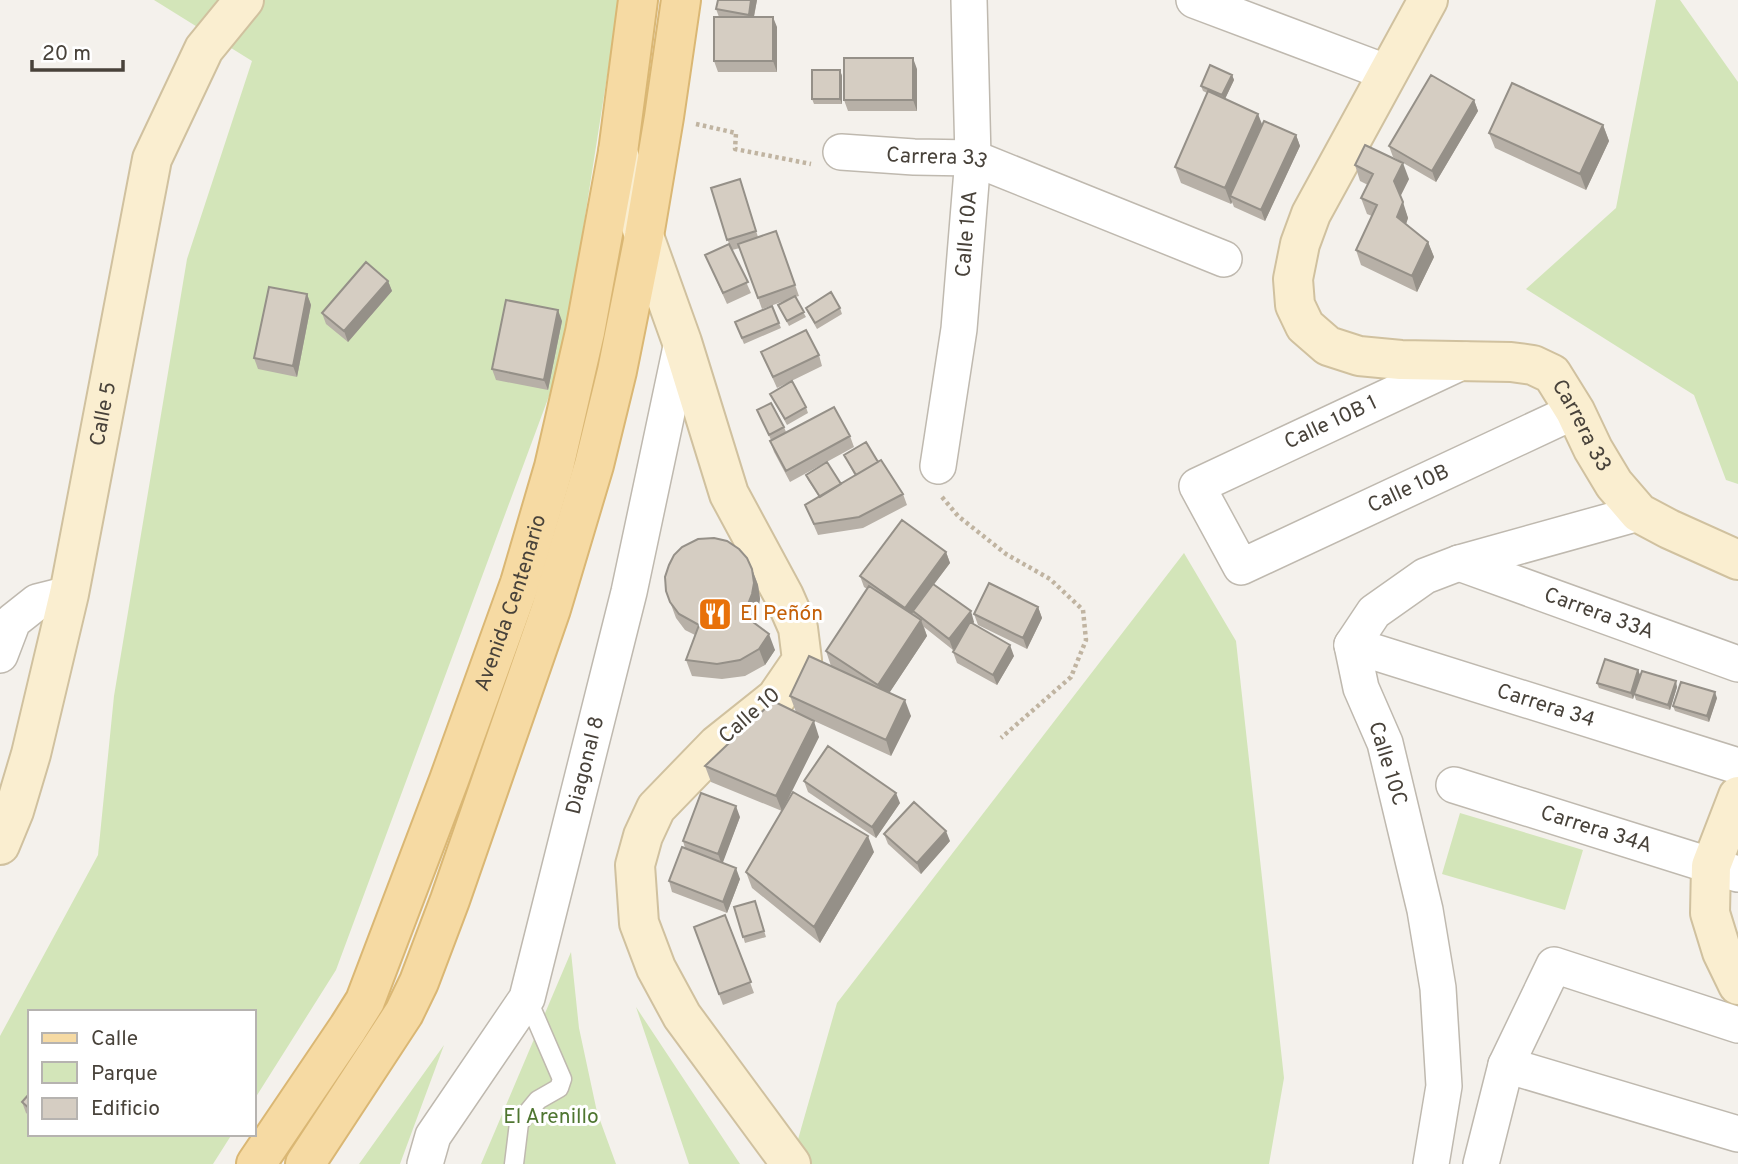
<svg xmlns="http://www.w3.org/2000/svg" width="1738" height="1164" font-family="Overpass,sans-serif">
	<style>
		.green { fill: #d3e5b9 }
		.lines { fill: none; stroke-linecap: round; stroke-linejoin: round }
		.lane-casing { stroke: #bfb9af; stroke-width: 21 }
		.street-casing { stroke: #bfb9af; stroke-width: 38 }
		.secondary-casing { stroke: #d0c19f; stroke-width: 42 }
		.primary-casing { stroke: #dab774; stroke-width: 42 }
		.path { stroke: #c0b4a1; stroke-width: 4.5; stroke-dasharray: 3.5 3.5; stroke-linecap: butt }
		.lane { stroke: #fff; stroke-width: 18 }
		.street { stroke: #fff; stroke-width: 35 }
		.secondary { stroke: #faeed0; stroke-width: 38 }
		.primary { stroke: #f6daa3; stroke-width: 38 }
		.wall { fill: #b7b0a7 }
		.shaded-wall { fill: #959088 }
		.building { fill: #d5cdc2; stroke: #959088; stroke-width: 2 }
		.labels { text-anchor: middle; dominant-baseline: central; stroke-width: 6; stroke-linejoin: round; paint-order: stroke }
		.street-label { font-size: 21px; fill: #48423a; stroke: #fff }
		.food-label { font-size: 21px; fill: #c56008; stroke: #fff; text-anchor: start }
		.park-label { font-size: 21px; fill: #4f7631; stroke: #fff }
	</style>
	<rect width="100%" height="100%" fill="#f4f1ec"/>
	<!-- green -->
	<path class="green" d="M154 0H619L579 255 559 369 336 970 254 1100V1012H30V1134H232L213 1164H0V1036L98 855 114 696 187 259 252 61Z
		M1656 0H1680L1738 82V484L1726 480 1694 395 1526 289 1616 208Z
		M1184 553 1236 641 1284 1078 1269 1164H791L837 1003Z
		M1460 813 1583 850 1565 910 1442 874Z
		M571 952 579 1028 597 1112 616 1164H481Z
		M636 1007 740 1164H689Z
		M444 1045 400 1164H359Z"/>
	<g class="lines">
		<!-- lane casing -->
		<g class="lane-casing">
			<path id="lane" d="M514 1164 519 1123 538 1100 559 1088 562 1079 527 998"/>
		</g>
		<!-- street casing -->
		<g class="street-casing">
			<g id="street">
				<path d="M1194 0 1388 73"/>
				<path id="s1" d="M841 152 914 157 973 158 1224 259"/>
				<path id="s2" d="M1466 360 1197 486 1241 567 1575 411"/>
				<path id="s3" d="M938 466 959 329 973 158 969 0"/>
				<path id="s4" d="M1459 563 1738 664"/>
				<path id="s5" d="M1352 645 1738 766"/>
				<path d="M0 655 13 621 37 602 69 594"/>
				<path id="s6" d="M1454 785 1738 874"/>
				<path d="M1506 1065 1738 1134"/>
				<path id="s7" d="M425 1164 433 1136 527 998 629 592 682 342"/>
				<path d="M1431 1164 1444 1086 1438 988 1425 910 1385 743 1361 688 1352 645 1374 612 1425 576 1459 563 1639 513"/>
				<path d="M1481 1164 1506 1065 1554 965 1738 1025"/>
			</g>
		</g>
		<!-- secondary casing -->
		<g class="secondary-casing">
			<g id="secondary">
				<path id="s8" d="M1428 0 1311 214 1300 244 1293 279 1295 305 1305 326 1328 346 1359 356 1401 360 1511 362 1533 365 1552 374 1575 411 1593 449 1614 484 1639 513 1669 529 1738 560"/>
				<path d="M618 152 644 236 682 342 729 494 784 596 798 628 802 660 776 698 717 745 656 808 643 836 635 865 639 923 656 968 682 1016 791 1164"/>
				<path d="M1738 796 1711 866 1710 913 1722 952 1738 985"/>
				<path id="s9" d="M0 845 14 811 31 754 69 594 152 159 204 49 244 0"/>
			</g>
		</g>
		<!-- primary casing -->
		<g class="primary-casing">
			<g id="primary">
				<path id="s10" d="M256 1164 348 1028 365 1001 449 780 520 583 554 467 585 332 618 152 638 0"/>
				<path d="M305 1164 404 1013 419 982 450 900 551 609 594 465 617 371 644 236 664 117 681 0"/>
			</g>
		</g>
		<!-- path -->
		<path class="path" d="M696 124 736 133 735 149 811 164
			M942 497 958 516 1006 554 1050 579 1083 610 1086 640 1071 677 1001 738"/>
		<!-- lane -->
		<use href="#lane" class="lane"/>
		<!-- street -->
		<use href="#street" class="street"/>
		<!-- secondary -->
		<use href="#secondary" class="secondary"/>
		<!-- primary -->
		<use href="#primary" class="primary"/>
	</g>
	<!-- wall -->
	<path class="wall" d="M718 0H757L754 17 777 27V72H718L714 61 719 17 716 9Z
		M917 69V111H848L844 100Z
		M840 70 842 76V104H814L812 99Z
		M1232 75 1234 80 1225 99 1262 125 1296 135 1300 146 1265 221 1234 207 1232 202 1231 204 1181 183 1175 167 1207 93 1203 91 1201 86Z
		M1474 100 1478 111 1436 182 1393 157 1389 146Z
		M1603 125 1609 141 1586 190 1495 148 1489 133Z
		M1355 165 1409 179 1400 197 1408 218 1406 224 1428 242 1434 257 1417 292 1361 265 1356 250 1372 216 1367 214 1361 198 1368 185 1360 181Z
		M711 188 743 190 758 237 776 231 799 296 795 297 806 317 789 326 778 305 787 300 762 309 740 248 732 250 751 293 727 304 705 255 729 244Z
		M388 281 392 291 348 342 326 324 322 313Z
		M307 294 311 305 297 377 258 369 254 358Z
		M772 306 781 328 744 344 735 322Z
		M806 308H840L842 314 817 329 808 313Z
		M562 321 548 390 496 380 492 369Z
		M761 352 819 355 822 366 777 388Z
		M770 394 806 407 808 413 787 425Z
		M757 410 784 427 786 432 850 436 854 447 790 482 774 452 770 441 771 440Z
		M844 455 878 462 903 494 907 505 863 528 818 535 805 505 819 497 808 480 806 475 841 484 855 476Z
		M946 552 950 563 934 584 974 622 973 624 1014 656 997 685 957 663 953 652 957 645 953 650 924 627 927 636 889 693 911 716 891 756 799 714 819 737 782 811 711 782 705 766 796 712 790 696 831 666 826 651 867 589 864 587 860 576Z
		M752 569 758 585 760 599 758 610 752 622 775 650 765 665 745 676 722 679 692 676 686 660 695 635 685 630 676 618 666 591Z
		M1038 607 1042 618 1027 649 978 625 974 614Z
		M1638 670 1640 675 1633 699 1599 688 1597 683Z
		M1677 687 1670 710 1636 700 1634 694Z
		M1717 698 1709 722 1675 711 1673 706Z
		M804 781 900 803 876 838 808 792Z
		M740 817 722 863 740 879 727 913 672 892 669 881 685 848 683 841Z
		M884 834 950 841 921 874 888 844Z
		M874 852 820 943 752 888 746 872Z
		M755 901 766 937 745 943 734 907Z
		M725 915 754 993 723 1005 694 927Z
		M30 1093V1116L26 1113 22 1102Z"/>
	<!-- shaded-wall -->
	<path class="shaded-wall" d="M751 0H757L752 26 749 15Z
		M773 17 777 27V72L773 61Z
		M913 58 917 69V111L913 100Z
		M840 70 842 76V104L840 99Z
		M1232 75 1234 80 1224 101 1222 95Z
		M1474 100 1478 111 1436 182 1432 171Z
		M1258 114 1264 129 1230 196 1232 202 1231 204 1225 188Z
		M1603 125 1609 141 1586 190 1580 174Z
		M1296 135 1300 146 1265 221 1261 210Z
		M1403 163 1409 179 1400 197 1394 181Z
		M1403 202 1408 218 1403 233 1397 217Z
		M1428 242 1434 257 1417 292 1412 276Z
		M388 281 392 291 348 342 344 331Z
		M307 294 311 305 297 377 293 366Z
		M558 310 562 321 548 390 544 380Z
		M946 552 950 563 908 619 905 608Z
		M752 569 758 585 760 599 758 610 753 620 746 629 741 613Z
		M1038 607 1042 618 1027 649 1023 638Z
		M971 611 974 622 953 650 949 639Z
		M921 620 927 636 884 701 878 685Z
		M769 634 775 650 765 665 759 649Z
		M1010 645 1014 656 997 685 993 675Z
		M1638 670 1640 675 1633 699 1631 693Z
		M1676 681 1677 687 1670 710 1668 705Z
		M1715 692 1717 698 1709 722 1707 716Z
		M905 700 911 716 891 756 886 740Z
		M814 721 819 737 782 811 776 796Z
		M896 793 900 803 876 838 872 827Z
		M736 806 740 817 722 865 718 854Z
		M946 831 950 841 921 874 917 863Z
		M868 836 874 852 820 943 814 927Z
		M736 868 740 879 727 913 723 902Z"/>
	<!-- building -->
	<path class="building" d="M718 0H751L749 15 716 9Z
		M714 17H773V61H714Z
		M844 58H913V100H844Z
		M1210 65 1232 75 1222 95 1201 86Z
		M812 70H840V99H812Z
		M1431 75 1474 100 1432 171 1389 146Z
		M1512 83 1603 125 1580 174 1489 133Z
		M1208 91 1258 114 1225 188 1175 167Z
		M1264 121 1296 135 1261 210 1230 196Z
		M1365 145 1403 163 1394 181 1403 202 1397 217 1428 242 1412 276 1356 250 1377 205 1361 198 1373 174 1355 165Z
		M740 179 756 231 727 240 711 188Z
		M776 231 795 285 758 298 738 244Z
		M729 244 748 282 723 293 705 255Z
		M366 262 388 281 344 331 322 313Z
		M269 287 307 294 293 366 254 358Z
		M831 292 840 308 815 323 806 308Z
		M795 296 804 312 787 321 778 305Z
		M506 300 558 310 544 380 492 369Z
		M772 306 779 323 742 338 735 322Z
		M806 330 819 355 773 377 761 352Z
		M792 381 806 407 785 419 770 394Z
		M771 403 784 427 769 435 757 410Z
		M834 407 850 436 786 471 770 441Z
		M866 442 878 462 856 475 844 455Z
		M881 460 903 494 859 517 814 524 805 505Z
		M827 462 841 484 820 497 806 475Z
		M902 520 946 552 905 608 860 576Z
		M714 538 727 541 739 549 747 558 752 569 754 583 752 594 748 604 741 613 769 634 759 649 740 660 717 664 686 660 699 625 679 614 670 602 666 591 665 577 669 565 674 555 682 547 698 539Z
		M989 583 1038 607 1023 638 974 614Z
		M933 584 971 611 949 639 913 611Z
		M869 586 921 620 878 685 826 651Z
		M970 622 1010 645 993 675 953 652Z
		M809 656 905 700 886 740 790 696Z
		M1605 659 1638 670 1631 693 1597 683Z
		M1642 671 1676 681 1668 705 1634 694Z
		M1681 682 1715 692 1707 716 1673 706Z
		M773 701 814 721 776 796 705 766Z
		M828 746 896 793 872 827 804 781Z
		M793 792 868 836 814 927 746 872Z
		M701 793 736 806 718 854 683 841Z
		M914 802 946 831 917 863 884 834Z
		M682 847 736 868 723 902 669 881Z
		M755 901 764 931 743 937 734 907Z
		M725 915 751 982 719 994 694 927Z
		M30 1093V1109L22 1102Z"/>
	<!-- icons -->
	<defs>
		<g id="restaurant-square" transform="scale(1.75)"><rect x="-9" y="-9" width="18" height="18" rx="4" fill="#e8710a" stroke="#fff"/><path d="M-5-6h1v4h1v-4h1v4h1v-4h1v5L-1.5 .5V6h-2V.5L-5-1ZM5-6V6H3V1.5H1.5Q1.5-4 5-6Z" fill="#fff"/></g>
	</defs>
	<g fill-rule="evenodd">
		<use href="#restaurant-square" x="715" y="614"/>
	</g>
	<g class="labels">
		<!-- street labels -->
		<g class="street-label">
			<text stroke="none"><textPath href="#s1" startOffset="96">Carrera 33</textPath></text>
			<text stroke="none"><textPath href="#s3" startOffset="234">Calle 10A</textPath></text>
			<text stroke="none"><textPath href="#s9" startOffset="444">Calle 5</textPath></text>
			<text transform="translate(1331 423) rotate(-25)">Calle 10B 1</text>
			<text stroke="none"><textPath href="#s8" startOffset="679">Carrera 33</textPath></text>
			<text stroke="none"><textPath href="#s2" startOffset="574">Calle 10B</textPath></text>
			<text stroke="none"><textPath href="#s10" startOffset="620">Avenida Centenario</textPath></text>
			<text stroke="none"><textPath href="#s4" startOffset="149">Carrera 33A</textPath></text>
			<text stroke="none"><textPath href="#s5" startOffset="203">Carrera 34</textPath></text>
			<text transform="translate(750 716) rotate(-41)">Calle 10</text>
			<text transform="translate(1387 764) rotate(73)">Calle 10C</text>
			<text stroke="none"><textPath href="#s7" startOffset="436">Diagonal 8</textPath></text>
			<text stroke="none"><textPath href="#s6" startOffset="149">Carrera 34A</textPath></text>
		</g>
		<!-- food labels -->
		<g class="food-label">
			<text x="740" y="614">El Peñón</text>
		</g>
		<!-- park labels -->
		<g class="park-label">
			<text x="551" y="1117">El Arenillo</text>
		</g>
	</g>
	<!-- legend -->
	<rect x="28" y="1010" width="228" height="126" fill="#ffffff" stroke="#b6b3b0" stroke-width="2"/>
	<rect x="42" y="1033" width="35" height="10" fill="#f6daa3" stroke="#b6b3b0" stroke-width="2"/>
	<text x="91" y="1045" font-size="21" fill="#48423a">Calle</text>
	<rect x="42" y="1062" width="35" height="21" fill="#d3e5b9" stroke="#b6b3b0" stroke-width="2"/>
	<text x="91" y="1080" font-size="21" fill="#48423a">Parque</text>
	<rect x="42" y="1098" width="35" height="21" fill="#d5cdc2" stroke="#b6b3b0" stroke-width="2"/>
	<text x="91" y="1115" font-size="21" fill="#48423a">Edificio</text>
	<!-- scale -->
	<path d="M32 60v10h91v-10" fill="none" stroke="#48423a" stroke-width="3.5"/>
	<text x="42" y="60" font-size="21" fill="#48423a" stroke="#ffffff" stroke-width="5" paint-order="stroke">20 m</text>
</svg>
